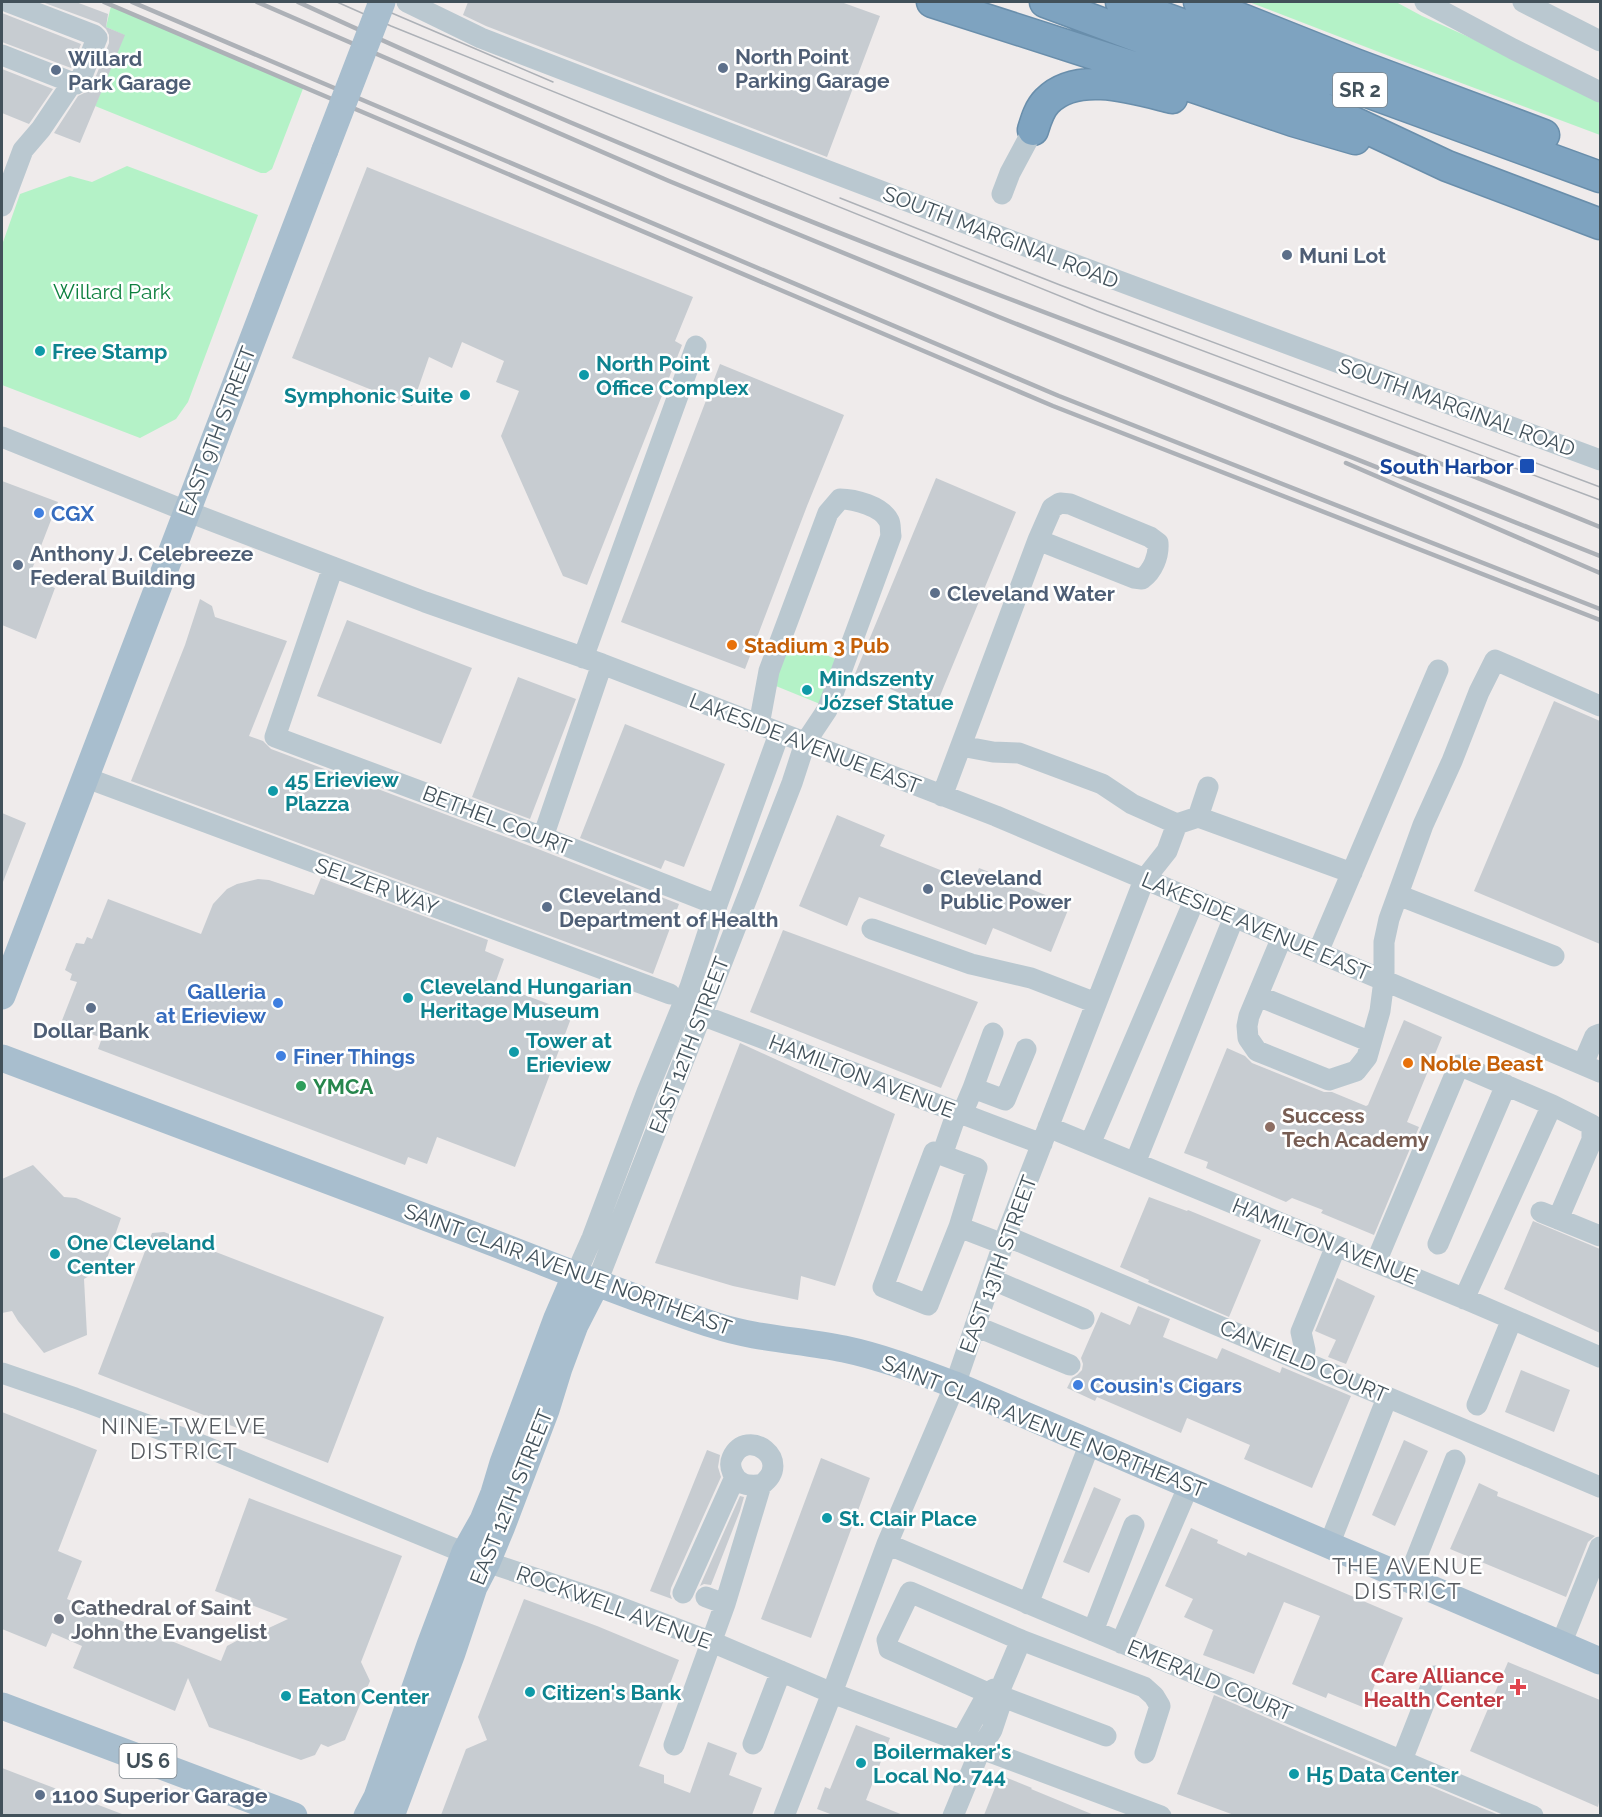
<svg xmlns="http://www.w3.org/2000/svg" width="1602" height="1817" font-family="Raleway,sans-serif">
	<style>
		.green { fill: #b4f2c7 }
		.building { fill: #c7ccd1 }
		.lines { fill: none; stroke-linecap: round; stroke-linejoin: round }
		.highway-casing { stroke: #698eab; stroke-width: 33 }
		.minor { stroke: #bac8d0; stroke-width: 21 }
		.major { stroke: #a8bece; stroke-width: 27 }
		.highway { stroke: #7ea3c0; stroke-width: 30 }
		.tram { stroke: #adb1b7; stroke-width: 1.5 }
		.rail { stroke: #adb1b7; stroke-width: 4.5 }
		.major-bridge { stroke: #a8bece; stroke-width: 27 }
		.service-dot { fill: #5c6f8a; stroke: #fff; stroke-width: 2 }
		.culture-dot { fill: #0f9aa8; stroke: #fff; stroke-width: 2 }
		.transit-dot { fill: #1a4fb4; stroke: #fff; stroke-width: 2 }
		.shop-dot { fill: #3f7fe0; stroke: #fff; stroke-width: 2 }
		.food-dot { fill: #e8710a; stroke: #fff; stroke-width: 2 }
		.leisure-dot { fill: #2e9e5b; stroke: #fff; stroke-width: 2 }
		.education-dot { fill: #8d6e63; stroke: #fff; stroke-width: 2 }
		.worship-dot { fill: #6b7280; stroke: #fff; stroke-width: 2 }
		.health-dot { fill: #e0444e; stroke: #fff; stroke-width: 2 }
		.labels { text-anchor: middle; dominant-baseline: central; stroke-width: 5; stroke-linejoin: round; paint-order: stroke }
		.shield { fill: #fff; stroke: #7b858c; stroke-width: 1.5 }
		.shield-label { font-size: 20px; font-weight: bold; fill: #42515a }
		.service-label { font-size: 21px; font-weight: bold; fill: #4e5e75; stroke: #fff; text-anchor: start }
		.street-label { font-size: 21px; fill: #42515a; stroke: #fff }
		.park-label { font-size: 21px; fill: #0e803f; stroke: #fff }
		.culture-label { font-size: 21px; font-weight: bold; fill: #0d838f; stroke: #fff; text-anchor: start }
		.transit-label { font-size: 21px; font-weight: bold; fill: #164399; stroke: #fff; text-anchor: end }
		.shop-label { font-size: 21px; font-weight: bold; fill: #366cbe; stroke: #fff; text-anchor: start }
		.food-label { font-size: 21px; font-weight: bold; fill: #c56008; stroke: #fff; text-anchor: start }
		.leisure-label { font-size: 21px; font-weight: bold; fill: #27864d; stroke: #fff; text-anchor: start }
		.education-label { font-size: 21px; font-weight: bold; fill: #785e54; stroke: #fff; text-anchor: start }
		.worship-label { font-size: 21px; font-weight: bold; fill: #5b616d; stroke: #fff; text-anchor: start }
		.health-label { font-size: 21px; font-weight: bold; fill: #be3a42; stroke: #fff; text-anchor: end }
		.neighbourhood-label { font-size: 22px; letter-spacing: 1.5px; fill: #585c61; stroke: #fff }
	</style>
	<rect width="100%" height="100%" fill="#efebeb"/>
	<!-- green -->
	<path class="green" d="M1249 2H1396L1422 16 1600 96V135L1397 59Z
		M111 6 304 86 272 169 266 173H261L95 106 124 35 106 27Z
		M127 166 258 215 188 402 176 419 140 438 2 385V245L20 194 70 176 92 182Z
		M789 639 838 660 820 704 771 684Z"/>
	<!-- building -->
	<path class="building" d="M42 2H76L108 14 106 27 125 35 80 143 54 133 78 96 88 91 92 86 109 43V35L106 29 99 23Z
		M468 2H841L880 16 827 157 486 26 463 15Z
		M2 13 81 44 71 68 2 42Z
		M2 69 53 89 29 124 2 113Z
		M367 167 693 297 675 341 682 345 587 585 563 576 501 436 519 391 496 382 504 361 462 342 452 368 429 357 412 406 292 358Z
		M720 364 844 415 807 506 745 669 621 622Z
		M936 478 1016 512 935 708 855 674Z
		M2 481 58 502 29 577 55 588 36 639 2 625Z
		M200 599 212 606 215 617 287 641 249 736 263 741 271 749 538 849 679 904 653 974 131 781 185 645Z
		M347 620 472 668 441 744 317 696Z
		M518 677 576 699 530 819 472 797Z
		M1554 701 1600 721V944L1474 891Z
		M625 724 725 764 684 867 665 860 661 869 580 838Z
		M2 813 26 823 3 882H2Z
		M837 815 885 835 880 846 973 883 979 868 1070 905 1051 952 993 928 986 945 859 897 847 926 799 906Z
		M321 878 488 940 485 951 504 959 495 984 573 1013 515 1167 437 1137 427 1164 408 1157 405 1165 98 1049 102 1038 61 1023 77 982 70 980 72 974 65 970 70 957 76 943 84 944 87 937 92 939 108 899 201 934 213 904 227 889 237 884 258 879 269 880 314 895Z
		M783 930 978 1002 941 1088 750 1012Z
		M1404 1020 1442 1037 1407 1122 1419 1127 1374 1235 1321 1213 1323 1210 1292 1198 1286 1202 1206 1168 1208 1162 1184 1153 1227 1048 1245 1056 1252 1063 1324 1092H1332L1366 1106 1368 1105Z
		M740 1043 895 1114 835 1286 801 1276 798 1300 733 1286 655 1263Z
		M33 1165 64 1197 76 1198 121 1218 104 1267 84 1279 87 1335 44 1353 18 1321 12 1311 2 1313V1179Z
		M1149 1197 1187 1211 1188 1210 1261 1240 1229 1317 1148 1282 1149 1280 1120 1267Z
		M1533 1221 1600 1249V1333L1504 1289Z
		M164 1232 384 1317 328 1463 98 1374 152 1233Z
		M1337 1278 1375 1296 1346 1364 1328 1357 1336 1340 1315 1331Z
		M1138 1306 1170 1319 1163 1337 1217 1359 1222 1348 1280 1373 1282 1367 1351 1396 1312 1488 1244 1459 1250 1445 1187 1418 1181 1433 1097 1397 1095 1401 1067 1388 1072 1378 1077 1375 1082 1370 1083 1364 1081 1358 1101 1312 1130 1325Z
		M1521 1370 1570 1390 1554 1432 1505 1412Z
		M2 1412 97 1450 58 1551 82 1561 67 1599 221 1661 227 1646 242 1638 254 1642 258 1633 288 1619 215 1591 249 1498 402 1556 361 1662 370 1681 345 1740 328 1747 321 1744 315 1755 301 1760 209 1727 188 1678 175 1711 73 1668 82 1646 52 1633 46 1647 2 1629Z
		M1404 1440 1428 1451 1395 1526 1372 1515Z
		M707 1450 720 1455 718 1467 721 1477 671 1588 670 1594 672 1599 650 1591Z
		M821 1458 870 1478 811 1638 761 1619Z
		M1479 1483 1498 1492 1497 1496 1595 1536 1588 1542 1566 1597 1450 1549Z
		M1094 1487 1121 1499 1089 1573 1063 1562Z
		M740 1496 744 1497 740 1511 711 1585 704 1584 700 1586Z
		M1191 1528 1218 1540 1217 1543 1246 1556 1248 1552 1403 1618 1365 1708 1328 1693 1326 1698 1292 1684 1320 1616 1284 1602 1254 1674 1203 1655 1213 1630 1184 1617 1193 1599 1165 1586Z
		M524 1599 597 1626 679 1660 639 1766 664 1775V1783L690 1793 708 1742 737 1753 729 1775 762 1788 752 1815H441L466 1749 487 1740 478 1717Z
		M1508 1662 1600 1700V1797L1598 1807 1470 1751Z
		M1214 1695 1309 1736 1499 1815H1234L1177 1794Z
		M856 1725 890 1738 866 1800 903 1815H833L817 1809 825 1787 830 1789Z
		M2 1768 122 1814V1815H2Z
		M1000 1775 1032 1788 1031 1789 1094 1815H984Z"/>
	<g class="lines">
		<!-- highway casing -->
		<g class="highway-casing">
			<path id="highway" d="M932 2 1134 67 1293 121 1355 139
				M1045 2 1300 97 1447 166 1600 224
				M1121 2 1600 177
				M1199 2 1355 64 1544 135
				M1033 130C1036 120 1039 109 1047 101 1077 70 1136 89 1172 98"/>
		</g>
		<!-- minor -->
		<path class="minor" d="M407 2 481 38 603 85 1033 249 1600 460
			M1425 2 1513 49 1600 92
			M1523 2 1600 41
			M2 55 76 84 80 81 97 38 94 35 8 2
			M1002 194 1010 173 1033 130
			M2 206 23 150 41 129 72 83
			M2 437 186 511 425 602 602 664 996 816 1600 1072
			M333 567 275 737 543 837 717 905
			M583 658 696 346
			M961 746 993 752 1019 753 1102 784 1132 804 1177 824
			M84 777 670 994
			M942 796 1038 540 1052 508 1060 503 1070 504 1150 537 1158 543C1159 556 1153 571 1142 579L1134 578 1038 540
			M1198 817 1352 873
			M543 837 602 664
			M1398 895 1554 956
			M872 929 971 964 1031 978 1096 1003
			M1282 937 1249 1016 1247 1026 1248 1038 1257 1051 1329 1080 1356 1071 1367 1057 1380 1011 1384 980V942L1389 919 1423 825 1452 761 1479 692 1495 660 1600 706
			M1318 952 1438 670
			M1258 996 1371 1042
			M688 1010 1042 1144
			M1583 1064 1595 1036 1600 1034
			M973 1088 993 1033
			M1552 1105 1592 1125V1140L1558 1219
			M962 1114 973 1088 1005 1100 1026 1049
			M1048 1127 1470 1301 1600 1357
			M1090 1144 1194 901
			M942 1155 957 1112
			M1135 1163 1234 917
			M1541 1212 1600 1236
			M959 1227 977 1168 934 1152 883 1287 928 1305 959 1227 1003 1244
			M1006 1236 1600 1487
			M1438 1244 1506 1085
			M1376 1262 1459 1065 1552 1105 1464 1299
			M576 1274 592 1238 647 1092 690 987 717 905 779 734
			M991 1279 1084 1319
			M597 1282 792 783 805 743 827 710 891 536C890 531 891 525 889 521 882 506 854 499 840 499L828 513 769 671 759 725
			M975 1326 1070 1365
			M1303 1361 1305 1350 1301 1332 1336 1246
			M2 1373 75 1398 199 1444 487 1562 609 1603 712 1642 832 1693 1161 1816
			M1477 1405 1512 1319
			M887 1544 1533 1816
			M1329 1545 1383 1408
			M1408 1579 1455 1460
			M683 1593 735 1477
			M725 1604 761 1485C795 1461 747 1425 732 1458 728 1467 734 1479 742 1483 747 1486 755 1485 761 1485
			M1028 1604 1090 1443
			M1093 1631 1134 1525
			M1021 1640 1144 1687 1154 1696 1160 1706 1145 1753
			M1121 1643 1189 1485
			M1561 1644 1600 1547
			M988 1693 889 1649 887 1640 910 1592 1021 1640 999 1692
			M1003 1697 1106 1736
			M753 1744 781 1671
			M674 1745 725 1604 706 1597
			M1402 1760 1435 1676
			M784 1816 832 1693 887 1544 955 1385 1006 1236 1144 880 1167 851 1177 824 1198 817 1208 787
			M953 1816 981 1748 992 1730 1003 1697 994 1689 988 1693 962 1740"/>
		<!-- major -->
		<path class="major" d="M2 996 325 150
			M2 1058C153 1116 305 1172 457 1229 543 1261 627 1297 714 1325 756 1339 800 1340 844 1349 882 1357 918 1371 955 1385L1600 1661
			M2 1706 294 1816
			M367 1816 377 1797 430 1645 465 1552 483 1520 494 1493 503 1463 557 1318 576 1274
			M391 1816 452 1653 474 1587 487 1562 502 1526 546 1410 559 1368 575 1325 597 1282"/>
		<!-- highway -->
		<use href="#highway" class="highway"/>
		<!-- tram -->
		<path class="tram" d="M337 2 391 26 1097 311 1600 500
			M366 2 553 82
			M840 198 1060 285 1600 487"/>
		<!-- rail -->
		<path class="rail" d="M104 2 1053 406 1600 620
			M132 2 1059 396 1600 609
			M257 2 669 181 999 317 1600 556
			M298 2C526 107 759 203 994 293 1197 371 1400 445 1600 527
			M1346 463 1600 573"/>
		<!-- major-bridge -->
		<path class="major-bridge" d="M325 150 382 2"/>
	</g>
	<!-- markers -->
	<g class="service-dot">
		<circle cx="723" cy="68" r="6"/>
		<circle cx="56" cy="70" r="6"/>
		<circle cx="1287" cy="255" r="6"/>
		<circle cx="18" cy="565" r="6"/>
		<circle cx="935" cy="593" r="6"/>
		<circle cx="928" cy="889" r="6"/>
		<circle cx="547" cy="907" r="6"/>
		<circle cx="91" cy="1008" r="6"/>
		<circle cx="40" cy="1795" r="6"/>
	</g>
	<g class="culture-dot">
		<circle cx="40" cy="351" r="6"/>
		<circle cx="584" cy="375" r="6"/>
		<circle cx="465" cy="395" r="6"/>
		<circle cx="807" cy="690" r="6"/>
		<circle cx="273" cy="791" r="6"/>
		<circle cx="408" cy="998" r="6"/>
		<circle cx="514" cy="1052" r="6"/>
		<circle cx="55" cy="1254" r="6"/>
		<circle cx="827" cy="1518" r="6"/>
		<circle cx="530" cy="1692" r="6"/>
		<circle cx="286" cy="1696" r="6"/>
		<circle cx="861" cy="1763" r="6"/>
		<circle cx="1294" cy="1774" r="6"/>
	</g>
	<rect class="transit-dot" x="1519" y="458" width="16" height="16" rx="3"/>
	<g class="shop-dot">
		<circle cx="39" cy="513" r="6"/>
		<circle cx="278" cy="1003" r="6"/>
		<circle cx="281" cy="1056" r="6"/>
		<circle cx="1078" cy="1385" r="6"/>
	</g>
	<g class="food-dot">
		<circle cx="732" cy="645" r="6"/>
		<circle cx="1408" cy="1063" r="6"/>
	</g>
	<circle class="leisure-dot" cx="301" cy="1086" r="6"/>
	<circle class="education-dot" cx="1270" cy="1127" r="6"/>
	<circle class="worship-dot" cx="59" cy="1619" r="6"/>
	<path class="health-dot" d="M1515 1678h6v6h6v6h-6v6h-6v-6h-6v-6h6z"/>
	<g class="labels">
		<!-- shield labels -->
		<g class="shield">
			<rect x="1333" y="73" width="54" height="34" rx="4.5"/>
			<rect x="119.5" y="1744" width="57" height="34" rx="4.5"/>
		</g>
		<g class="shield-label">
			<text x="1360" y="90">SR 2</text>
			<text x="148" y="1761">US 6</text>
		</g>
		<!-- service labels -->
		<g class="service-label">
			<text x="735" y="56">North Point<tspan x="735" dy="24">Parking Garage</tspan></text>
			<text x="68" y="58">Willard<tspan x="68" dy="24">Park Garage</tspan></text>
			<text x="1299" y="255">Muni Lot</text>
			<text x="30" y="553">Anthony J. Celebreeze<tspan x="30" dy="24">Federal Building</tspan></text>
			<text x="947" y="593">Cleveland Water</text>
			<text x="940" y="877">Cleveland<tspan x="940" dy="24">Public Power</tspan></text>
			<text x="559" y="895">Cleveland<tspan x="559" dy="24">Department of Health</tspan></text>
			<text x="91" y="1030" text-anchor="middle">Dollar Bank</text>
			<text x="52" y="1795">1100 Superior Garage</text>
		</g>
		<!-- street labels -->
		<g class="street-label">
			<text transform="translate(1001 237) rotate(21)">SOUTH MARGINAL ROAD</text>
			<text transform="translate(1457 407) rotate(20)">SOUTH MARGINAL ROAD</text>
			<text transform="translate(217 431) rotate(-69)">EAST 9TH STREET</text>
			<text transform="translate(805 743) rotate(21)">LAKESIDE AVENUE EAST</text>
			<text transform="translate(497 820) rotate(21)">BETHEL COURT</text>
			<text transform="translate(377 886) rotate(20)">SELZER WAY</text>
			<text transform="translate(1256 926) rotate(23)">LAKESIDE AVENUE EAST</text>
			<text transform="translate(689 1045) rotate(-69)">EAST 12TH STREET</text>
			<text transform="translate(862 1076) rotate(21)">HAMILTON AVENUE</text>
			<text transform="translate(1325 1241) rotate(22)">HAMILTON AVENUE</text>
			<text transform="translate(998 1264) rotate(-70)">EAST 13TH STREET</text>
			<text transform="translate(568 1269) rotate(20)">SAINT CLAIR AVENUE NORTHEAST</text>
			<text transform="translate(1304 1361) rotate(23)">CANFIELD COURT</text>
			<text transform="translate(1044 1426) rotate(22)">SAINT CLAIR AVENUE NORTHEAST</text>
			<text transform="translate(511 1497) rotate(-68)">EAST 12TH STREET</text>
			<text transform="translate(614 1607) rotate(20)">ROCKWELL AVENUE</text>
			<text transform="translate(1210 1680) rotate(23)">EMERALD COURT</text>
		</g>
		<!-- park labels -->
		<g class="park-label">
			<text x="112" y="291">Willard Park</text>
		</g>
		<!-- culture labels -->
		<g class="culture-label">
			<text x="52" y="351">Free Stamp</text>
			<text x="596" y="363">North Point<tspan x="596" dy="24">Office Complex</tspan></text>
			<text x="453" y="395" text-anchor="end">Symphonic Suite</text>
			<text x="819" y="678">Mindszenty<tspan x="819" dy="24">József Statue</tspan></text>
			<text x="285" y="779">45 Erieview<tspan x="285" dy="24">Plazza</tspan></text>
			<text x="420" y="986">Cleveland Hungarian<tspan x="420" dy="24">Heritage Museum</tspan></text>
			<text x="526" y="1040">Tower at<tspan x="526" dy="24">Erieview</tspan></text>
			<text x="67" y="1242">One Cleveland<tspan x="67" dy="24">Center</tspan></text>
			<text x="839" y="1518">St. Clair Place</text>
			<text x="542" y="1692">Citizen's Bank</text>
			<text x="298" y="1696">Eaton Center</text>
			<text x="873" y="1751">Boilermaker's<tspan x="873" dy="24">Local No. 744</tspan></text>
			<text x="1306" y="1774">H5 Data Center</text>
		</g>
		<!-- transit labels -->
		<g class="transit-label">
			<text x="1514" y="466">South Harbor</text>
		</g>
		<!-- shop labels -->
		<g class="shop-label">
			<text x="51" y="513">CGX</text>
			<text x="266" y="991" text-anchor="end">Galleria<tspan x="266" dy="24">at Erieview</tspan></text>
			<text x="293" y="1056">Finer Things</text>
			<text x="1090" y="1385">Cousin's Cigars</text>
		</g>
		<!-- food labels -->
		<g class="food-label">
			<text x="744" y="645">Stadium 3 Pub</text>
			<text x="1420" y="1063">Noble Beast</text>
		</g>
		<!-- leisure labels -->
		<g class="leisure-label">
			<text x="313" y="1086">YMCA</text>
		</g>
		<!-- education labels -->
		<g class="education-label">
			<text x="1282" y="1115">Success<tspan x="1282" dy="24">Tech Academy</tspan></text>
		</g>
		<!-- worship labels -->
		<g class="worship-label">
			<text x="71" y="1607">Cathedral of Saint<tspan x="71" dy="24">John the Evangelist</tspan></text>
		</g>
		<!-- health labels -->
		<g class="health-label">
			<text x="1504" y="1675">Care Alliance<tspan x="1504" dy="24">Health Center</tspan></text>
		</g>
		<!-- neighbourhood labels -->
		<g class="neighbourhood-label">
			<text x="184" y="1426">NINE-TWELVE<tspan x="184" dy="25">DISTRICT</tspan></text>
			<text x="1408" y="1566">THE AVENUE<tspan x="1408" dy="25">DISTRICT</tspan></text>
		</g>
	</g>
	<!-- border -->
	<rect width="1602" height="1817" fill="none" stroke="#42515a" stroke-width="6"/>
</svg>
